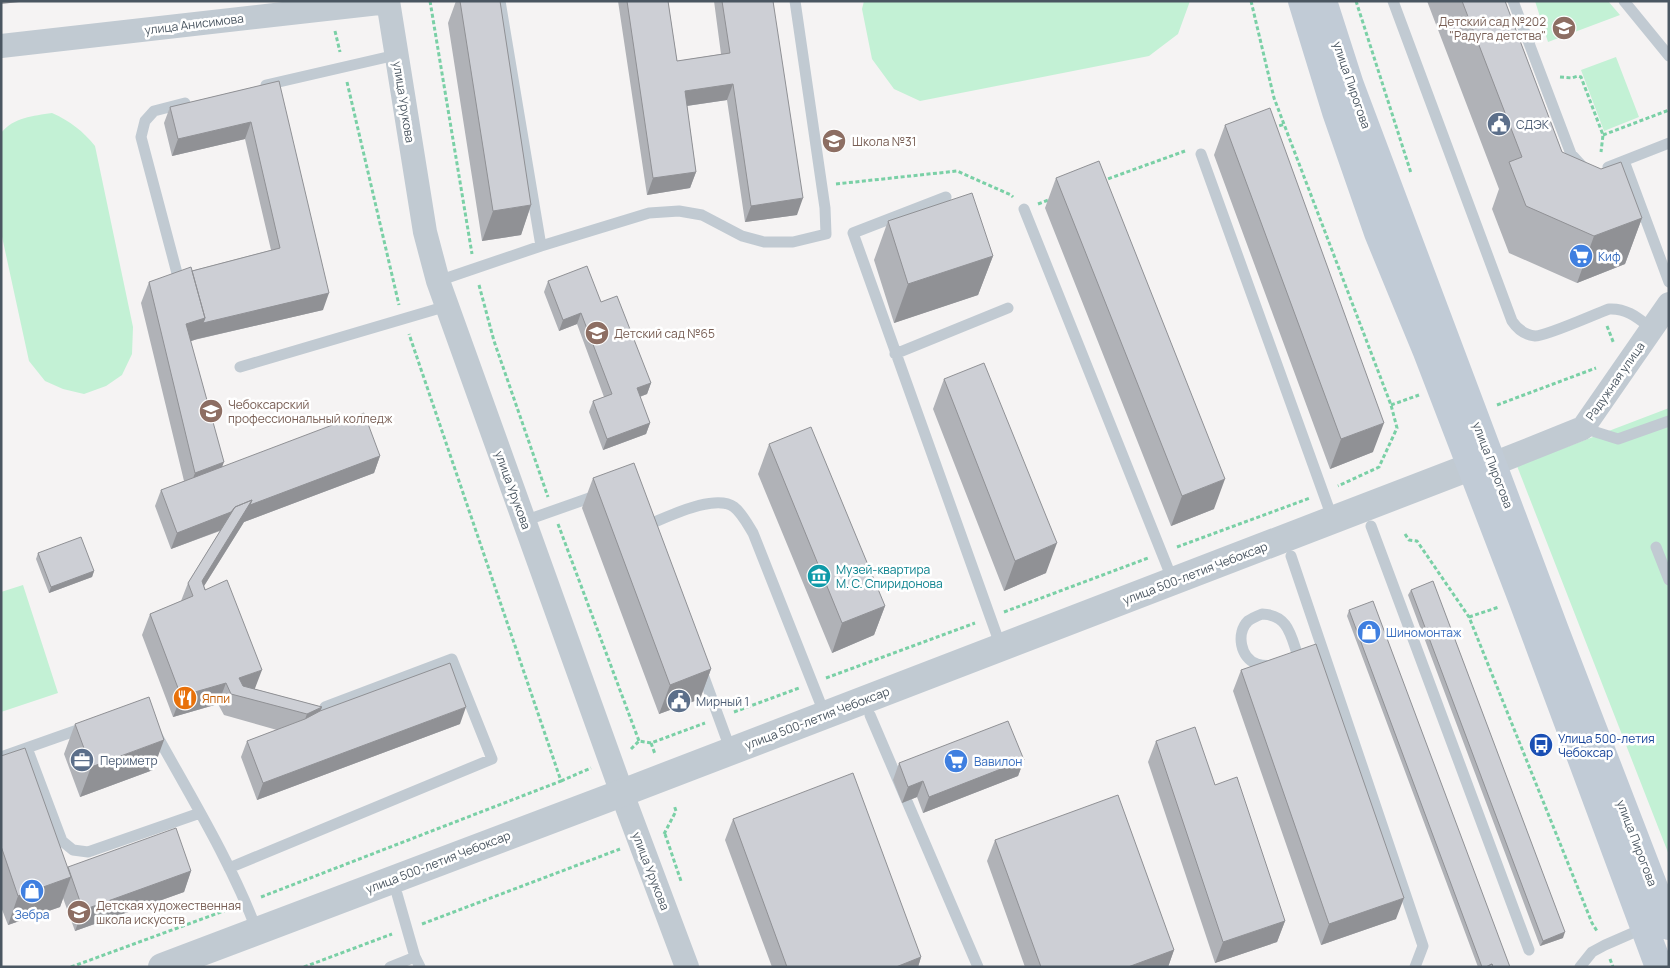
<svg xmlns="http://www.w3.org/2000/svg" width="1670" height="968" font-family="Manrope,sans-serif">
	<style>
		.green { fill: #c3f1d5 }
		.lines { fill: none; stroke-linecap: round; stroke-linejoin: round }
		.path { stroke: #7ad0a6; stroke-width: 3; stroke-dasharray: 4 2.5; stroke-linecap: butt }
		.service { stroke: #c1cad2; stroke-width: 11 }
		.minor { stroke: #c1cad2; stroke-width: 24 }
		.tertiary { stroke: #c1cad2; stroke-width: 28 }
		.secondary { stroke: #c1cbd6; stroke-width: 28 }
		.wall { fill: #b0b2b7 }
		.shaded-wall { fill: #909195 }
		.building { fill: #cdcfd5; stroke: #909195 }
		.labels { text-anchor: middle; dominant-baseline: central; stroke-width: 5; stroke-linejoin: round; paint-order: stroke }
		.education-label { font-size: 12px; fill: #785e54; stroke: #fff; text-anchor: start }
		.street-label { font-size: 12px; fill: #4a5661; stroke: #fff }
		.service-label { font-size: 12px; fill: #4e5e75; stroke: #fff; text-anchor: start }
		.shop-label { font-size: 12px; fill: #366cbe; stroke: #fff; text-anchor: start }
		.culture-label { font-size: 12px; fill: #0d838f; stroke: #fff; text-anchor: start }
		.food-label { font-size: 12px; fill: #c56008; stroke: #fff; text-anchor: start }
		.transit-label { font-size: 12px; fill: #164399; stroke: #fff; text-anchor: start }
	</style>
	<rect width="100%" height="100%" fill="#f5f3f3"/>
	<!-- green -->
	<path class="green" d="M864 1H1190L1178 34 1149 56 920 101 894 89 872 59 862 9Z
		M1535 1H1608L1620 15 1548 42Z
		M1616 57 1639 117 1604 131 1581 70Z
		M52 113C70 121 83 131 95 146L133 327 132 354 122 375 106 386 84 394 63 389 45 381 29 361 1 232V133C14 117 33 116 52 113Z
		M1669 408V855L1517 466Z
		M23 585 58 693 1 712V592Z"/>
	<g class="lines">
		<!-- path -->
		<path class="path" d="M430 1 472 254
			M1251 1 1274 98 1391 405 1397 428 1379 467 1338 486
			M1356 1 1411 173
			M335 31 340 52
			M1560 77 1572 78 1578 76 1581 77 1603 135 1601 152
			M347 82 399 305
			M1273 128 1285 124
			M1603 135 1669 110
			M1102 181 1185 151
			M836 184 957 171 1011 195 1013 197
			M1038 204 1051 199
			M479 285 494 341 548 497
			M1607 326 1614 344
			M1391 405 1419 395
			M1497 405 1596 368
			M558 524 639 741
			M1405 534 1409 540 1417 541 1469 617 1592 923 1597 931
			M1177 547 1310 498
			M1004 612 1148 558
			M1469 617 1499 607
			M826 678 975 623
			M734 712 799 688
			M651 743 655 754
			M631 749 639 741 651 743 705 723
			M561 781 591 768
			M664 834 676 811 674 805
			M665 834 681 881
			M261 897 561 781 409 334
			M422 924 620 849
			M1610 959 1613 967
			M71 967 232 908
			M304 967 392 934"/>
		<!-- service -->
		<path class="service" d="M1393 1 1512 321C1518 330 1525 335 1535 336 1547 336 1595 314 1609 309 1627 308 1638 318 1651 328
			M1513 1 1571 154 1583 167
			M1624 1 1669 56
			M266 85 396 55
			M1201 154 1333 520
			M1624 161 1669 282
			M1608 167 1669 143
			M946 197 853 233 1001 647
			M1024 209 1173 581
			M541 246 649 213 679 211 702 215 742 236 764 242H793L826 234 825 208 795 1
			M178 277 141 137 145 121 154 111 185 103
			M438 281 541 246 500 1
			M895 354 1008 308
			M240 367 447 306
			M1583 428 1618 439 1669 421
			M524 521 598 495
			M647 525C668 517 715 493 734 507 742 513 748 525 753 533L825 715
			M1371 526 1529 950
			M1656 547 1669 580
			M1291 556 1423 946 1415 967
			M1262 614C1290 615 1291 638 1299 659 1286 663 1270 668 1257 664 1240 658 1236 633 1248 621 1252 618 1257 616 1262 614Z
			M701 669 731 751
			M870 715 978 967
			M155 732C191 797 231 862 257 931
			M27 748 62 841 73 850 88 852 200 813
			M1 757 86 727
			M229 868 492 759 452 659 325 707
			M397 894 415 957 420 967
			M390 967 415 957
			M1580 967 1592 952 1605 945 1644 928"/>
		<!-- minor -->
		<path class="minor" d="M388 1 425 232 438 281 622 793
			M1 46 388 2
			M1493 464 1583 428 1669 304
			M627 807 687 967"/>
		<!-- tertiary -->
		<path class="tertiary" d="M162 967 622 793 1470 467"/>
		<!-- secondary -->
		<path class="secondary" d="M1302 1 1336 112 1378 233 1427 352 1522 599 1659 967
			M1323 1 1350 85 1556 633 1669 926"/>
	</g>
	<!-- wall -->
	<path class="wall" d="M456 1H500L531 205 521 235 482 241 448 23Z
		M618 1H668L677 61 721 54 714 1H773L797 215 745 222 727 100 687 106 696 172 690 188 647 195Z
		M1427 1H1505L1562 152 1642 218 1625 264 1577 283 1509 253 1492 209 1499 189Z
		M279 81 323 310 190 341 222 467 380 456 374 473 244 522 204 586 255 689 322 707 320 711 460 724 257 800 241 757 247 741 277 730 224 715 218 704 173 717 142 635 150 614 181 601 188 583 220 531 171 549 155 506 161 490 184 481 141 303 149 282 271 250 245 139 172 156 164 123 170 107Z
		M1225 125 1373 452 1330 469 1214 155Z
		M1056 178 1214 509 1171 526 1045 208Z
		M888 221 993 256 978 295 894 323 874 260Z
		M548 281 601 302 651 383 647 394 640 397 650 423 646 434 603 450 589 412 593 401 604 397 577 324 559 331 544 292Z
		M944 379 1046 573 1004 591 933 409Z
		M769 444 885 606 874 635 832 653 758 474Z
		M593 478 711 669 700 699 659 714 582 508Z
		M38 553 94 571 92 577 49 593 36 559Z
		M1411 590 1563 938 1540 946 1408 595Z
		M1349 610 1510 967H1478L1347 616Z
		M1241 670 1396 919 1321 945 1233 691Z
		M75 724 153 770 80 797 64 754Z
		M1156 741 1215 785 1285 921 1277 942 1215 963 1148 762Z
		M1 756 67 868 191 871 184 892 75 931 63 898 60 907 8 925 1 907Z
		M1024 760 1018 776 923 813 917 797 902 803 893 780 899 763Z
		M733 819 921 957 918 967H772L725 840Z
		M995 840 1174 950 1168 967H1025L987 861Z"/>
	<!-- shaded-wall -->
	<path class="shaded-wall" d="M1 1H28L1 4Z
		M733 84 727 100 679 107 685 91Z
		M251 122 245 139 172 156 178 139Z
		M696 172 690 188 647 195 653 178Z
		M803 198 797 215 745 222 751 206Z
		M531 205 521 235 482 241 493 211Z
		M1642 218 1625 264 1577 283 1594 236Z
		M993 256 978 295 894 323 908 284Z
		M329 293 323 310 197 339 178 346 186 324 205 318Z
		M581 313 577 324 559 331 563 320Z
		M651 383 647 394 633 399 637 388Z
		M650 423 646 434 603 450 607 439Z
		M1384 423 1373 452 1330 469 1341 439Z
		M380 456 374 473 244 522 194 602 202 581 237 524 171 549 177 533 252 500Z
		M224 462 216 483 187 494 195 473Z
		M1225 479 1214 509 1171 526 1182 496Z
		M1057 543 1046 573 1004 591 1015 561Z
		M94 571 92 577 49 593 51 587Z
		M885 606 874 635 832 653 842 623Z
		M711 669 700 699 659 714 670 685Z
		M262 670 254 691 240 696 239 678Z
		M226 683 218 704 173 717 181 696Z
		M322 707 314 728 299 735 307 714Z
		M466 707 460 724 257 800 263 783Z
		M164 740 153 770 80 797 91 767Z
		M1024 760 1018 776 923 813 929 797Z
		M923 781 917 797 902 803 908 787Z
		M191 871 184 892 75 931 83 910Z
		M71 877 60 907 8 925 18 896Z
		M1404 898 1396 919 1321 945 1329 924Z
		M1285 921 1277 942 1215 963 1223 942Z
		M1565 932 1563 938 1540 946 1543 941Z
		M1174 950 1168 967H1128Z
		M921 957 918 967H896Z"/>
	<!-- building -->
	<path class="building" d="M460 1H500L531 205 493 211Z
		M627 1H668L677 61 730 53 722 1H773L803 198 751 206 733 84 685 91 696 172 653 178Z
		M1462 1H1505L1562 152 1601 169 1621 162 1642 218 1594 236 1526 206 1509 162 1522 157Z
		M279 81 329 293 203 323 205 318 192 271 280 248 251 122 178 139 170 107Z
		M1270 108 1384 423 1341 439 1225 125Z
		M1099 161 1225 479 1182 496 1056 178Z
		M972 193 993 256 908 284 888 221Z
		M587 266 601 302 617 296 651 383 637 388 650 423 607 439 593 401 612 394 581 313 563 320 548 281Z
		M191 267 205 318 186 324 224 462 195 473 149 282Z
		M984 363 1057 543 1015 561 944 379Z
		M364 413 380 456 250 505 252 500 235 507 231 512 177 533 161 490Z
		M811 427 885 606 842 623 769 444Z
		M634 463 711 669 670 685 593 478Z
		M252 500 202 581 205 590 227 580 262 670 239 678 243 686 322 707 307 714 231 694 226 683 181 696 150 614 193 596 188 583 235 507Z
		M81 537 94 571 51 587 38 553Z
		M1433 581 1565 932 1543 941 1411 590Z
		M1373 601 1510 967H1493L1492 964 1486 967H1482L1349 610Z
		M1316 644 1404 898 1329 924 1241 670Z
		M450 663 466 707 263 783 247 741 305 719 320 711Z
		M149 697 164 740 91 767 75 724Z
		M1008 721 1024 760 929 797 923 781 908 787 899 763Z
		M1195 727 1215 785 1237 777 1285 921 1223 942 1156 741Z
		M25 748 71 877 18 896 1 846V756Z
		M853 773 921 957 896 967H787L733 819Z
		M1118 795 1174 950 1128 967H1041L995 840Z
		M176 828 191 871 83 910 68 867Z
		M1492 964 1493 967H1486Z"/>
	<!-- icons -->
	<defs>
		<g id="school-disc" transform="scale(1.25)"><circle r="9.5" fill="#8d6e63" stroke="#fff"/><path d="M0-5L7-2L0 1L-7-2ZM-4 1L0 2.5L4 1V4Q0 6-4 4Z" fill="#fff"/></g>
		<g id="civic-disc" transform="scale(1.25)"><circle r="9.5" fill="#5c6f8a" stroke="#fff"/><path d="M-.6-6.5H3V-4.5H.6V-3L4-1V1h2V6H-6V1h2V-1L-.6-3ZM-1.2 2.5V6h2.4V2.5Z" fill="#fff"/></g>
		<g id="supermarket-disc" transform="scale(1.25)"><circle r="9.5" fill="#3f7fe0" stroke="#fff"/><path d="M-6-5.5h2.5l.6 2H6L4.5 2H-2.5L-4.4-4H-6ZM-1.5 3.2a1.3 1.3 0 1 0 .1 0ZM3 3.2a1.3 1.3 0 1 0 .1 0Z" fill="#fff"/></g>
		<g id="university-disc" transform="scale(1.25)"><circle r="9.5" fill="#8d6e63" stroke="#fff"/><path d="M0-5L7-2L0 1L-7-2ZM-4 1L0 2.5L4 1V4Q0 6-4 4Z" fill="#fff"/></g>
		<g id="museum-disc" transform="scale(1.25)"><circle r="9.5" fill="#0f9aa8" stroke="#fff"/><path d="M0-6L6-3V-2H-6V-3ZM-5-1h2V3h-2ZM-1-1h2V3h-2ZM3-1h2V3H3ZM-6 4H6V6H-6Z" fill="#fff"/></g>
		<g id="shop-disc" transform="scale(1.25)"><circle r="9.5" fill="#3f7fe0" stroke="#fff"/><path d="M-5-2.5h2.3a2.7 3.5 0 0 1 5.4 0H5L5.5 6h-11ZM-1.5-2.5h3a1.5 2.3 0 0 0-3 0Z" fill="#fff"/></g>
		<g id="restaurant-disc" transform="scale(1.25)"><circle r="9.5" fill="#e8710a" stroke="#fff"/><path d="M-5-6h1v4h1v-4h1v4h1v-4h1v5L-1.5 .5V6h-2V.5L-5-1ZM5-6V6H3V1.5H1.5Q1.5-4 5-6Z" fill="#fff"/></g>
		<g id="bus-disc" transform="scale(1.25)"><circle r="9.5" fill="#1a4fb4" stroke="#fff"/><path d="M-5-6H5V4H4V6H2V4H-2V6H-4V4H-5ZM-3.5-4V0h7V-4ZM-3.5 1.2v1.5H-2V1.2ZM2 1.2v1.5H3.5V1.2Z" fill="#fff"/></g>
		<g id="office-disc" transform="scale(1.25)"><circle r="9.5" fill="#5c6f8a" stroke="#fff"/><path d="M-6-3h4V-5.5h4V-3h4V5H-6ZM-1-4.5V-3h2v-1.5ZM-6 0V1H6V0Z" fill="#fff"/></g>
	</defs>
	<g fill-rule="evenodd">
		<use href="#school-disc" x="1564" y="28"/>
		<use href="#civic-disc" x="1499" y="124"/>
		<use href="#school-disc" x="834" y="141"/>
		<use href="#supermarket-disc" x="1581" y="256"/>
		<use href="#school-disc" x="597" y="333"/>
		<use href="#university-disc" x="211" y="411"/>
		<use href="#museum-disc" x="819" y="576"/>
		<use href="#shop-disc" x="1369" y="632"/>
		<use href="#restaurant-disc" x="185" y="698"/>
		<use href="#civic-disc" x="679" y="701"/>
		<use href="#bus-disc" x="1541" y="745"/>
		<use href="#office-disc" x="82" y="760"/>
		<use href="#supermarket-disc" x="956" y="761"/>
		<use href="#shop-disc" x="32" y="891"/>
		<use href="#school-disc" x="79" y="912"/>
	</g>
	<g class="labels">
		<!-- education labels -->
		<g class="education-label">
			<text x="1546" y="21" text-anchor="end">Детский сад №202<tspan x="1546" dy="14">"Радуга детства"</tspan></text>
			<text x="852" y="141">Школа №31</text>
			<text x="614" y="333">Детский сад №65</text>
			<text x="228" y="404">Чебоксарский<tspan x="228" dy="14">профессиональный колледж</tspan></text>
			<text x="96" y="905">Детская художественная<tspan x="96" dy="14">школа искусств</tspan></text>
		</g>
		<!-- street labels -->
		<g class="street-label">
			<text transform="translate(194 24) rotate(-7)">улица Анисимова</text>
			<text transform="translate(1352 85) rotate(71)">улица Пирогова</text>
			<text transform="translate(404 102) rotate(81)">улица Урукова</text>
			<text transform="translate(1615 381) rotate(-55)">Радужная улица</text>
			<text transform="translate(1493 465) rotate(69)">улица Пирогова</text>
			<text transform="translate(513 490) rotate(70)">улица Урукова</text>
			<text transform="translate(1195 573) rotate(-21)">улица 500-летия Чебоксар</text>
			<text transform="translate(817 718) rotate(-21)">улица 500-летия Чебоксар</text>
			<text transform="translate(1637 843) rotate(69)">улица Пирогова</text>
			<text transform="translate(438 862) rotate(-21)">улица 500-летия Чебоксар</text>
			<text transform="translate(651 871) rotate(69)">улица Урукова</text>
		</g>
		<!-- service labels -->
		<g class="service-label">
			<text x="1516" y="124">СДЭК</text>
			<text x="696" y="701">Мирный 1</text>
			<text x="100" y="760">Периметр</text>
		</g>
		<!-- shop labels -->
		<g class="shop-label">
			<text x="1598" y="256">Киф</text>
			<text x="1386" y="632">Шиномонтаж</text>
			<text x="974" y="761">Вавилон</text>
			<text x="32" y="914" text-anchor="middle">Зебра</text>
		</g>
		<!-- culture labels -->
		<g class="culture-label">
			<text x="836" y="569">Музей-квартира<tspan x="836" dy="14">М. С. Спиридонова</tspan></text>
		</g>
		<!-- food labels -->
		<g class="food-label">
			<text x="202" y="698">Яппи</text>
		</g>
		<!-- transit labels -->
		<g class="transit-label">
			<text x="1558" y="738">Улица 500-летия<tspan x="1558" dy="14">Чебоксар</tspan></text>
		</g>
	</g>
	<!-- border -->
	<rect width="1670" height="968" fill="none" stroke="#4a5661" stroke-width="5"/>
</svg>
